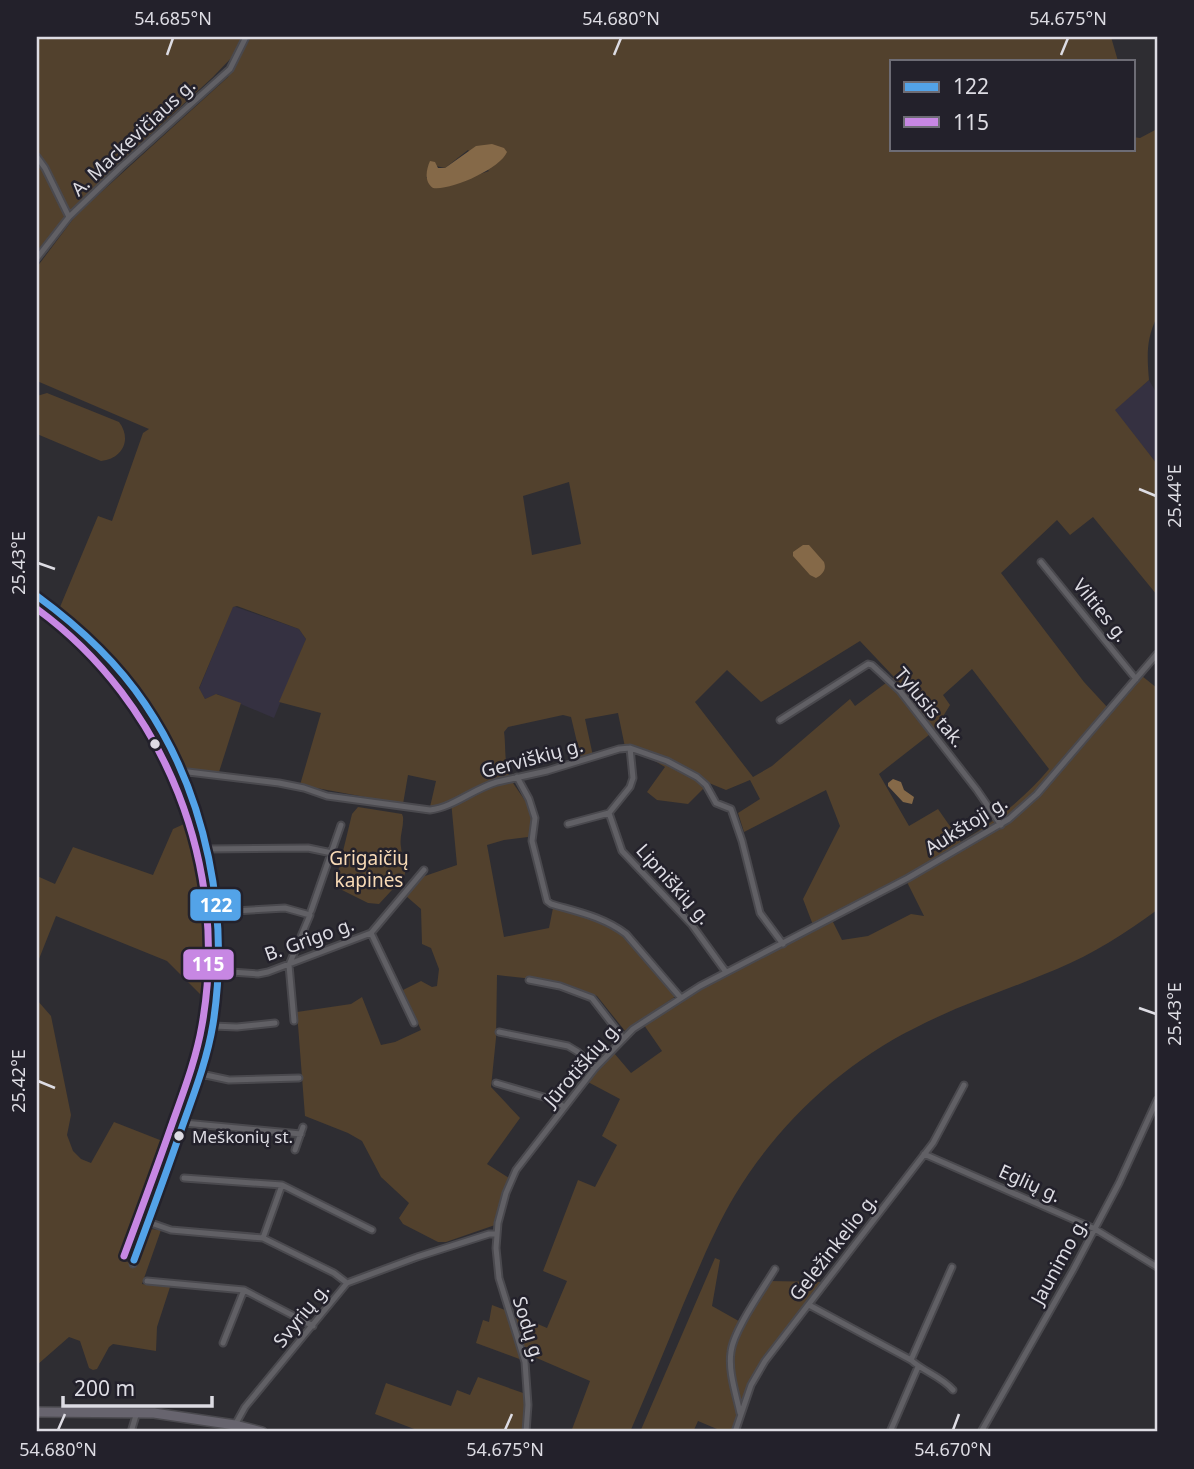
<svg xmlns="http://www.w3.org/2000/svg" width="1194" height="1469" font-family="'Noto Sans',sans-serif">
	<style>
		.built { fill: #353141 }
		.green { fill: #52412d; fill-rule: evenodd }
		.water { fill: #856948 }
		.lines { fill: none; stroke-linecap: round; stroke-linejoin: round }
		.minor-casing { stroke: #4a494e; stroke-width: 9 }
		.primary-casing { stroke: #4a494e; stroke-width: 12 }
		.minor { stroke: #616065; stroke-width: 5 }
		.primary { stroke: #67646e; stroke-width: 9 }
		.bus-1-casing { stroke: #23212b; stroke-width: 12 }
		.bus-2-casing { stroke: #23212b; stroke-width: 12 }
		.bus-1 { stroke: #53a3e8; stroke-width: 7 }
		.bus-2 { stroke: #c787e3; stroke-width: 7 }
		.ticks { fill: none; stroke: #dddce3; stroke-width: 2.5 }
		.bus-dot { fill: #dddce3; stroke: #23212b; stroke-width: 2.5 }
		.labels { text-anchor: middle; dominant-baseline: central; stroke-width: 5; stroke-linejoin: round; paint-order: stroke }
		.bus-label { font-size: 17px; fill: #dddce3; stroke: #23212b; text-anchor: start }
		.street-label { font-size: 19px; fill: #dddce3; stroke: #23212b }
		.park-label { font-size: 19px; fill: #f8dab6; stroke: #23212b }
		.line-badge { stroke: #23212b; stroke-width: 2.5 }
		.badge-label { font-size: 19px; text-anchor: middle; font-weight: bold; fill: #fff }
		.neatline { fill: none; stroke: #dddce3; stroke-width: 2.5 }
		.ticks-label { font-size: 18px; text-anchor: middle; fill: #dddce3 }
	</style>
	<rect width="100%" height="100%" fill="#2e2d32"/>
	<!-- built -->
	<path class="built" d="M1149 380 1157 394V464L1114 410Z
		M233 606 299 629 306 639 274 718 217 694 205 699 199 689Z"/>
	<!-- green -->
	<path class="green" d="M37 37H243L233 56 213 77 114 168 66 216 37 251Z
		M251 37H1111L1118 61H891V149H1133V137L1140 138 1157 129V317C1146 339 1147 356 1149 380L1115 410 1157 464V595L1093 517 1070 535 1057 520 1001 573 1084 682 1108 708 1029 798 1008 816 936 860 813 925 803 899 840 826 826 790 744 832 738 813 760 799 750 780 726 790 709 783 688 804 657 800 647 792 665 767C653 760 640 751 626 752L618 713 585 719 593 756 581 759 571 717 563 715 508 727 504 732C506 745 504 765 510 777 519 797 542 811 528 837L504 840 487 845 504 937 549 928 553 908 595 919 620 931 676 996 625 1031 597 996 561 982 497 975 496 1038 491 1087 520 1118 487 1164 509 1178 495 1225 446 1242H438L403 1224 399 1218 409 1203 381 1177 362 1141 348 1133 305 1116 297 1012 351 1004 362 997 381 1045 395 1042 421 1030 403 990 421 981 432 987 437 986 439 969 431 948 422 944 421 909 406 896 422 877 457 865 451 801 430 807 436 781 408 775 403 804 300 785 321 713 279 702 306 639 299 629 237 606 233 607 199 688 205 699 216 694 241 703 219 772 180 768 150 706 107 654 60 607 98 516 112 521 143 433 149 429 37 381V267L76 215 228 77ZM468 150 489 171 474 176 426 178 436 166 445 168ZM569 482 581 544 532 555 523 496ZM860 641 894 677 855 706 850 699 772 766 753 777 695 702 727 670 761 702ZM972 669 1049 769C1023 800 995 821 961 842L938 809 909 826 879 774 934 731 950 705 943 695Z
		M47 393 119 422C132 439 123 459 101 461L37 434V396Z
		M1142 676 1157 688V910C1126 933 1093 954 1057 969 1010 989 961 1004 915 1028 842 1064 777 1125 735 1195 714 1230 699 1268 683 1305 666 1347 648 1390 630 1432H571L590 1381 525 1353 512 1313 547 1328 567 1281 543 1271 578 1180 595 1187 617 1145 602 1136 620 1099 588 1082 614 1053 631 1073 662 1051 644 1025 727 974 832 920 842 940 868 936 911 914 924 916 907 882 994 832 1016 817 1036 799Z
		M358 807 402 814 403 817C404 827 399 837 401 847 402 859 408 864 404 877L379 904 368 903 342 890 337 876 352 814Z
		M193 820C211 885 218 938 212 1006L167 961 56 916 37 964V876L55 884 73 847 153 875 173 829Z
		M37 1000 51 1016 71 1115 67 1135 73 1151 81 1159 91 1163 114 1122 165 1142 123 1260 137 1266 151 1229 161 1230 142 1284 170 1287 157 1327 156 1351 113 1344 109 1347 97 1369 93 1370 89 1368 80 1341 69 1337 37 1365Z
		M715 1258 720 1260 712 1306 744 1324 770 1281 823 1282C787 1329 746 1373 732 1432H724L698 1421 693 1432H640Z
		M492 1305 505 1310 522 1360 476 1343 483 1320 489 1322Z
		M478 1377 526 1394 524 1432H422L375 1414 386 1383 451 1406 457 1390 470 1395Z"/>
	<!-- water -->
	<path class="water" d="M492 144 504 148 507 152C500 169 450 191 433 188 424 182 426 170 430 161L435 162 438 168H445L476 146Z
		M803 545H809L824 562C827 570 822 575 816 578L810 575 793 556V552Z
		M893 779 901 782 904 790 914 797 912 804 903 802 888 786V783Z"/>
	<g class="lines">
		<!-- minor casing -->
		<g class="minor-casing">
			<path id="minor" d="M37 157 45 168 69 217
				M37 258 69 217 121 167 230 69 246 37
				M1041 562 1136 679
				M37 596C77 623 129 676 153 718 204 805 232 929 212 1028 206 1063 193 1096 181 1129 166 1174 149 1219 133 1264
				M780 720 868 664 872 665 900 691 977 790 1001 825
				M180 771 279 783 304 788 327 796 430 810C454 807 473 789 497 782L547 771 619 749 630 748 667 761 697 777 706 785 716 803 731 809 742 841 760 913 783 944
				M517 777 529 799 535 818 532 841 547 901 551 904C578 912 604 917 626 934L681 998
				M609 813 622 851 692 925 726 972
				M568 824 609 813 630 787 633 778 630 748
				M206 849 308 848 332 853
				M311 911 341 825
				M217 912 285 908 310 915 289 965 294 1021
				M371 933 414 1023
				M217 971 258 974 268 972 371 933 424 870
				M529 980 560 986 592 998 623 1038
				M213 1026 237 1027 275 1023
				M499 1032 568 1046 578 1052 595 1068
				M201 1074 229 1080 299 1078
				M496 1083 554 1100 564 1107
				M184 1123 301 1134
				M295 1150 303 1127
				M924 1154 1095 1229 1157 1267
				M184 1178 282 1185 372 1230
				M148 1222 171 1230 263 1238 334 1273 347 1283
				M263 1238 282 1185
				M147 1281 244 1290 313 1326
				M809 1305 911 1360C924 1372 941 1376 953 1390
				M223 1343 244 1290
				M911 1360 952 1267
				M740 1413C736 1394 728 1371 731 1352 733 1331 763 1289 775 1269
				M235 1425 245 1407 347 1283 417 1257 489 1234H497
				M131 1432 137 1412
				M526 1432 528 1405 525 1362 499 1278 496 1248 498 1223 506 1193 516 1170 595 1068 633 1029 700 986 908 878 1009 819 1037 794 1157 654
				M735 1432 751 1385 765 1361 933 1143 964 1085
				M890 1432 918 1367
				M981 1432 1073 1270 1119 1183 1157 1100"/>
		</g>
		<!-- primary casing -->
		<g class="primary-casing">
			<path id="primary" d="M37 1412 154 1413 235 1425 262 1432"/>
		</g>
		<!-- minor -->
		<use href="#minor" class="minor"/>
		<!-- primary -->
		<use href="#primary" class="primary"/>
		<!-- bus-1 casing -->
		<g class="bus-1-casing">
			<path id="bus-1" d="M37 596C78 626 117 662 145 704 207 796 230 916 213 1024 207 1061 193 1096 181 1130 166 1174 150 1217 134 1260"/>
		</g>
		<!-- bus-2 casing -->
		<g class="bus-2-casing">
			<path id="bus-2" d="M37 609C166 703 230 869 202 1025 196 1060 183 1093 171 1127 156 1170 140 1213 124 1256"/>
		</g>
		<!-- bus-1 -->
		<use href="#bus-1" class="bus-1"/>
		<!-- bus-2 -->
		<use href="#bus-2" class="bus-2"/>
	</g>
	<!-- ticks -->
	<path class="ticks" d="M167 55 173 38M614 55 621 38M1061 55 1068 38M1139 489 1156 496M38 563 55 569M1139 1008 1156 1014M38 1081 55 1088M58 1430 65 1414M505 1430 512 1414M953 1430 959 1414"/>
	<!-- markers -->
	<g class="bus-dot">
		<circle cx="155" cy="744" r="6"/>
		<circle cx="179" cy="1136" r="6"/>
	</g>
	<g class="labels">
		<!-- bus labels -->
		<g class="bus-label">
			<text x="192" y="1136">Meškonių st.</text>
		</g>
		<!-- street labels -->
		<g class="street-label">
			<text transform="translate(133 137) rotate(-43)">A. Mackevičiaus g.</text>
			<text transform="translate(1101 610) rotate(51)">Vilties g.</text>
			<text transform="translate(930 707) rotate(50)">Tylusis tak.</text>
			<text transform="translate(532 758) rotate(-15)">Gerviškių g.</text>
			<text transform="translate(966 825) rotate(-32)">Aukštoji g.</text>
			<text transform="translate(674 884) rotate(48)">Lipniškių g.</text>
			<text transform="translate(309 939) rotate(-20)">B. Grigo g.</text>
			<text transform="translate(582 1064) rotate(-49)">Jūrotiškių g.</text>
			<text transform="translate(1030 1183) rotate(24)">Eglių g.</text>
			<text transform="translate(833 1247) rotate(-52)">Geležinkelio g.</text>
			<text transform="translate(1059 1261) rotate(-61)">Jaunimo g.</text>
			<text transform="translate(301 1315) rotate(-51)">Svyrių g.</text>
			<text transform="translate(529 1329) rotate(73)">Sodų g.</text>
		</g>
		<!-- park labels -->
		<g class="park-label">
			<text x="369" y="858">Grigaičių<tspan x="369" dy="22">kapinės</tspan></text>
		</g>
	</g>
	<g class="line-badge">
		<rect x="189" y="888" width="53" height="34" rx="7" fill="#53a3e8"/>
		<rect x="182" y="948" width="53" height="33" rx="7" fill="#c787e3"/>
	</g>
	<g class="badge-label">
		<text x="216" y="912">122</text>
		<text x="208" y="971">115</text>
	</g>
	<!-- border -->
	<rect width="1194" height="1469" fill="none" stroke="#23212b" stroke-width="77"/>
	<!-- legend -->
	<rect x="890" y="60" width="245" height="91" fill="#23212b" stroke="#6d6c75" stroke-width="2"/>
	<rect x="904" y="82" width="35" height="10" fill="#53a3e8" stroke="#6d6c75" stroke-width="2"/>
	<text x="953" y="94" font-size="21" fill="#dddce3">122</text>
	<rect x="904" y="117" width="35" height="10" fill="#c787e3" stroke="#6d6c75" stroke-width="2"/>
	<text x="953" y="130" font-size="21" fill="#dddce3">115</text>
	<!-- scale -->
	<path d="M63 1396v10h149v-10" fill="none" stroke="#dddce3" stroke-width="3.5"/>
	<text x="74" y="1396" font-size="21" fill="#dddce3" stroke="#23212b" stroke-width="5" paint-order="stroke">200 m</text>
	<rect x="38" y="38" width="1118" height="1392" class="neatline"/>
	<g class="ticks-label">
		<text x="173" y="25">54.685°N</text>
		<text x="621" y="25">54.680°N</text>
		<text x="1068" y="25">54.675°N</text>
		<text transform="translate(1175 496) rotate(-90)" y="6">25.44°E</text>
		<text transform="translate(19 563) rotate(-90)" y="6">25.43°E</text>
		<text transform="translate(1175 1014) rotate(-90)" y="6">25.43°E</text>
		<text transform="translate(19 1081) rotate(-90)" y="6">25.42°E</text>
		<text x="58" y="1456">54.680°N</text>
		<text x="505" y="1456">54.675°N</text>
		<text x="953" y="1456">54.670°N</text>
	</g>
</svg>
